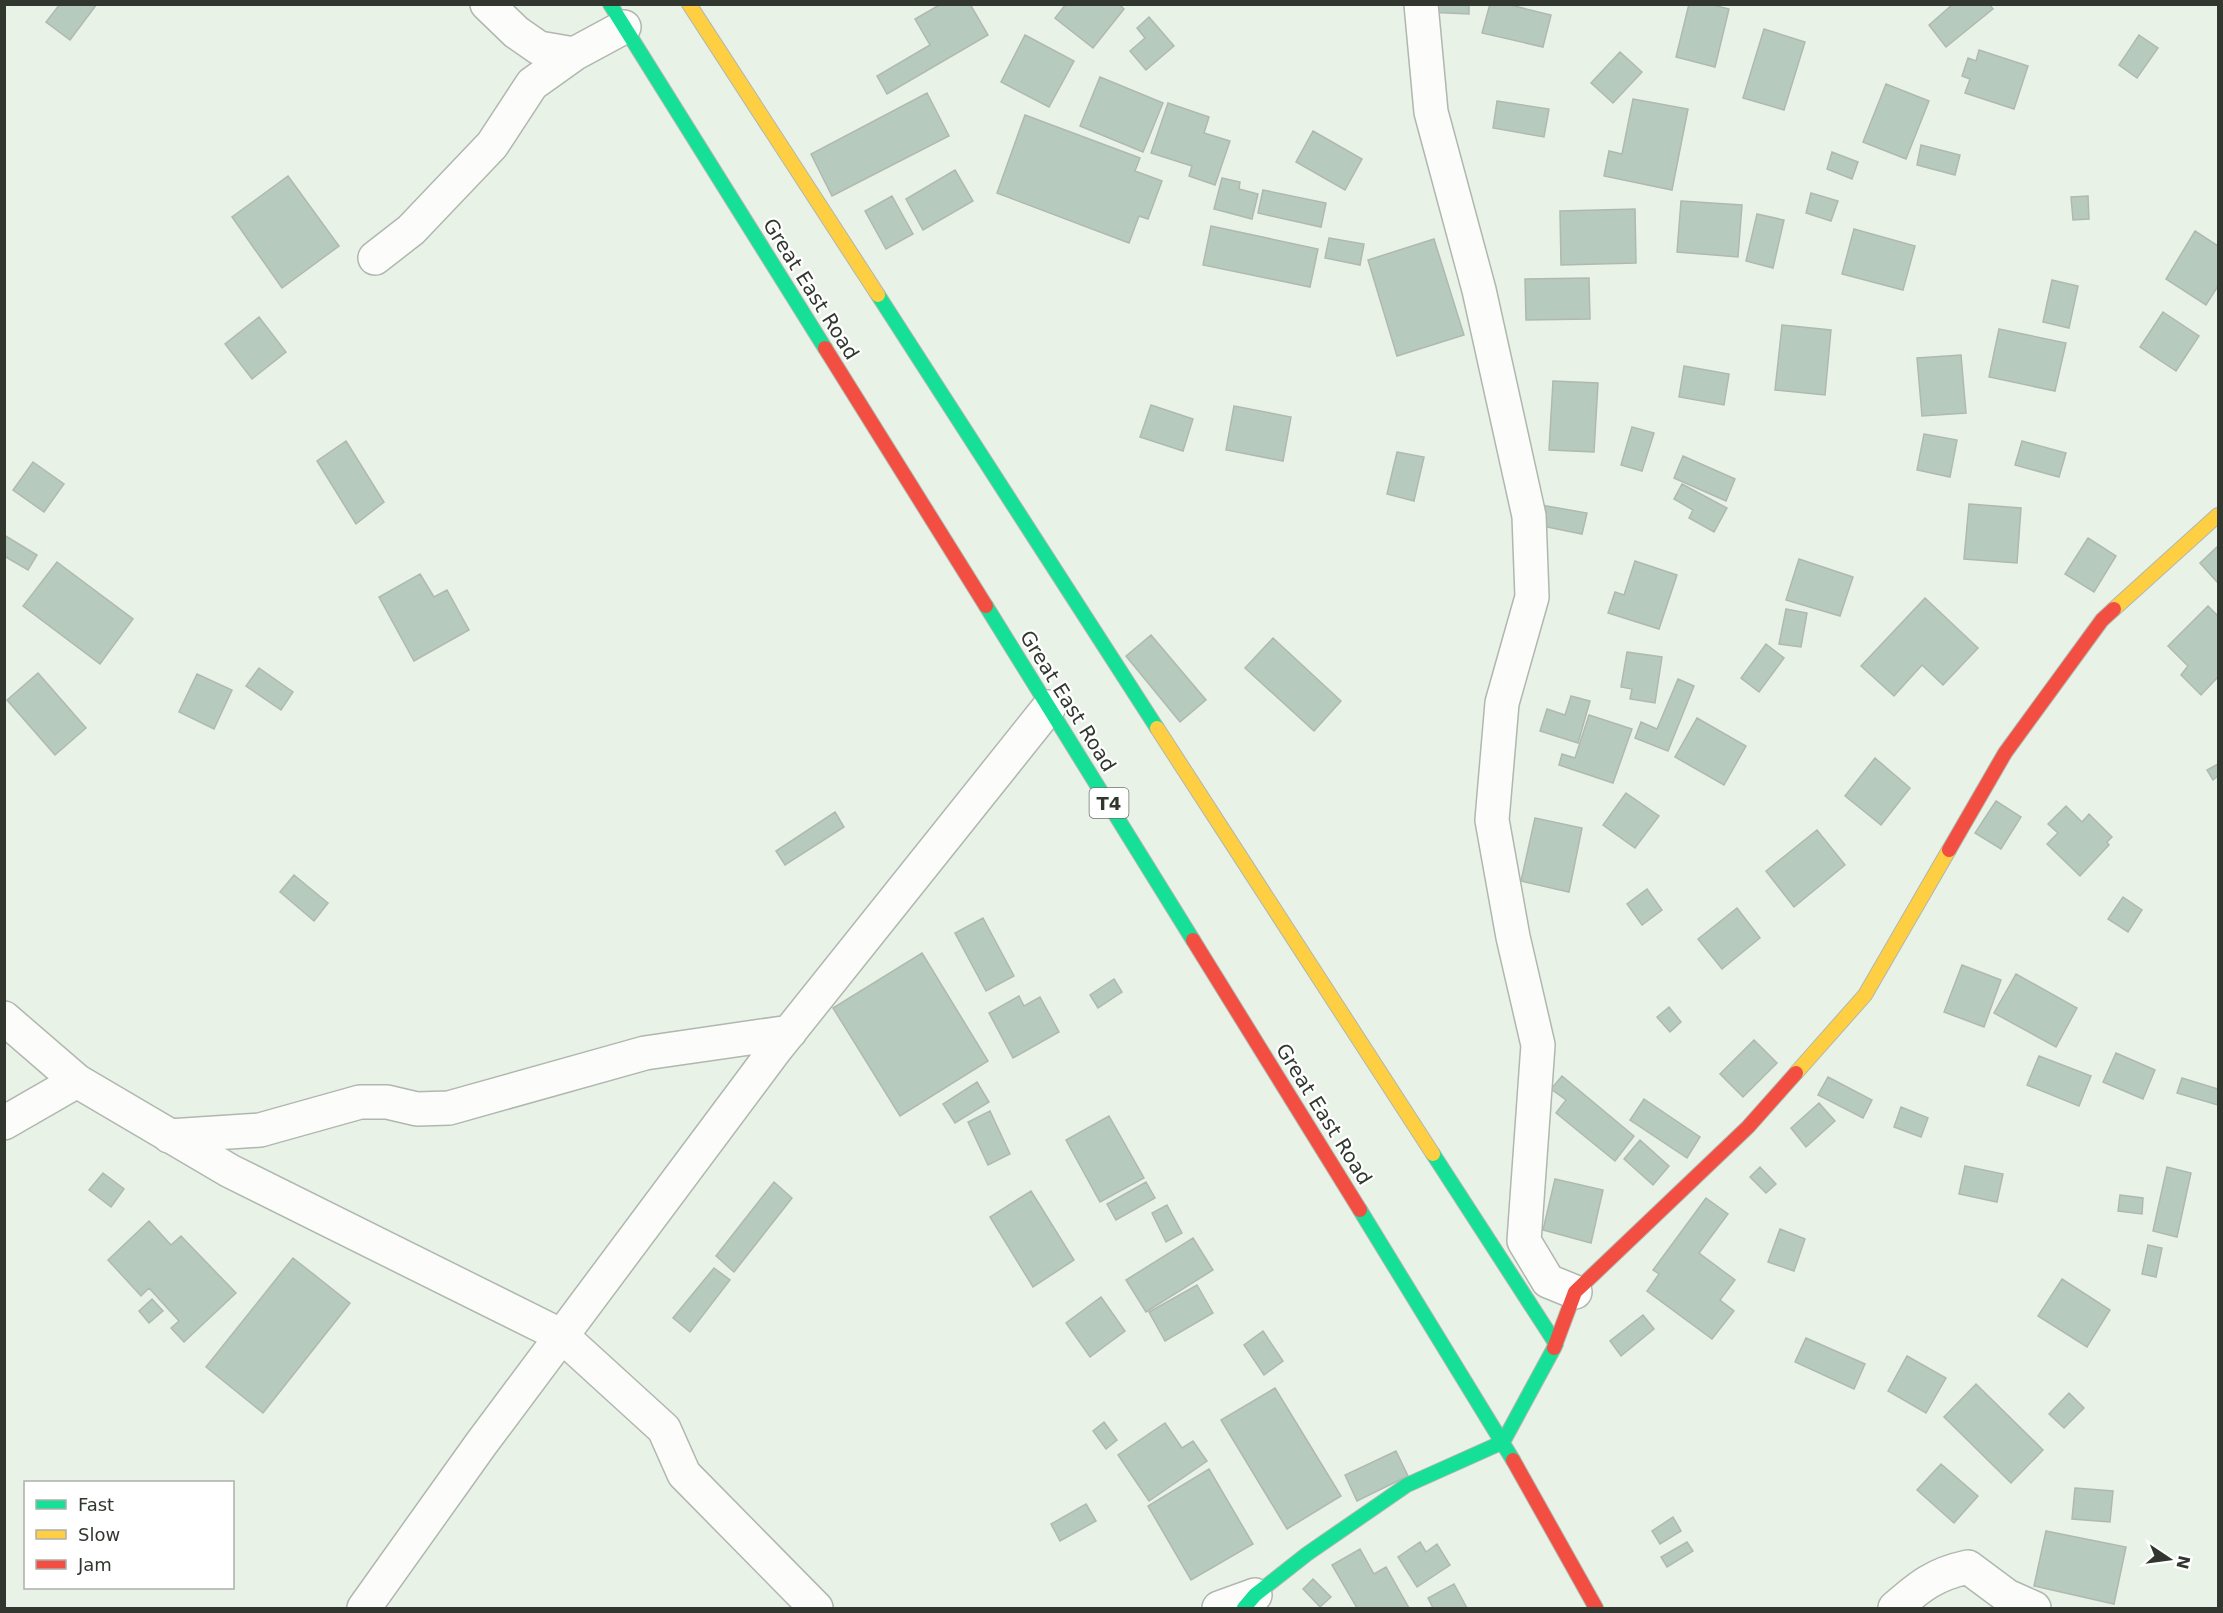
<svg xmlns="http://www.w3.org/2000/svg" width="2223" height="1613" font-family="'DejaVu Sans',sans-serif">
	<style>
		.building { fill: #b6cabd; stroke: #b0b9b1; stroke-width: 1.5 }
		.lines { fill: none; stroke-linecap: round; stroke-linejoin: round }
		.street-casing { stroke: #b0b7af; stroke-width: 36 }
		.fast-casing { stroke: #b0b7af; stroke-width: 16 }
		.slow-casing { stroke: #b0b7af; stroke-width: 16 }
		.jam-casing { stroke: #b0b7af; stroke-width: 16 }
		.street { stroke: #fcfdfb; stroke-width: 33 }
		.fast { stroke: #16e098; stroke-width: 14 }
		.slow { stroke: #ffcf43; stroke-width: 14 }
		.jam { stroke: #f24e42; stroke-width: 14 }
		.labels { text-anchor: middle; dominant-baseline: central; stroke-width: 4.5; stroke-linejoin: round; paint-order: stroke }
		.shield { fill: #fff; stroke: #6f736d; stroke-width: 1.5 }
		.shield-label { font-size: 18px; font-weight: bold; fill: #31372f }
		.street-label { font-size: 20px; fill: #31372f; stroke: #fff }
	</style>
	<rect width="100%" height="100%" fill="#e9f2e7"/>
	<!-- building -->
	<path class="building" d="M60 4H97L70 40 46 22Z
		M941 4H970L988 35 887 94 877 76 930 45 915 19Z
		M1066 4H1119L1124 9 1093 48 1055 18Z
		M1425 4H1469V14L1425 12Z
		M1490 4H1506L1551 15 1543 47 1482 33Z
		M1689 4H1709L1729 9 1715 67 1676 57Z
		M1953 4H1989L1993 9 1946 47 1929 25Z
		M1149 17 1174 46 1146 70 1130 51 1145 38 1137 28Z
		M1764 29 1805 42 1784 110 1743 98Z
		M1025 35 1074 61 1049 107 1001 82Z
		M2139 35 2158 48 2137 78 2119 65Z
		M1979 50 2028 66 2014 109 1965 93 1970 79 1962 76 1968 58 1976 61Z
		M1620 52 1642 72 1613 103 1591 83Z
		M1100 77 1163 103 1143 152 1080 126Z
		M1886 84 1929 101 1906 159 1863 142Z
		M927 93 949 136 832 196 811 154Z
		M1633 99 1688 109 1672 190 1604 176 1609 151 1622 154Z
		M1497 101 1549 109 1544 137 1493 128Z
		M1168 103 1209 117 1204 133 1230 141 1215 185 1189 176 1192 166 1151 153Z
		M1025 115 1140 158 1135 171 1162 181 1148 219 1139 216 1129 243 997 193Z
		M1313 131 1362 159 1345 190 1296 162Z
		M1921 145 1960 155 1955 175 1917 165Z
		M1832 152 1858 162 1852 179 1827 169Z
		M955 170 973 201 923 230 906 199Z
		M288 176 339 246 282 288 232 217Z
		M1222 178 1240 182 1239 189 1258 194 1252 219 1214 209Z
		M1263 190 1326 203 1321 227 1258 213Z
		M1811 193 1838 201 1831 221 1806 213Z
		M892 196 913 234 886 249 865 211Z
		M2088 196 2089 219 2073 220 2071 197Z
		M1681 201 1742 205 1738 257 1677 252Z
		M1635 209 1636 263 1561 265 1560 211Z
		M1757 214 1784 220 1773 268 1746 261Z
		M1211 226 1318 249 1310 287 1203 265Z
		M1854 229 1915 246 1903 290 1842 274Z
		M2195 231 2218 246V286L2206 305 2166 279Z
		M1329 238 1364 244 1360 265 1325 258Z
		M1434 239 1464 335 1397 356 1368 260Z
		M1589 278 1590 319 1526 320 1525 279Z
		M2052 280 2078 286 2069 328 2043 322Z
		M2163 312 2199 336 2176 371 2140 347Z
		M259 317 286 352 252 379 225 344Z
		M1782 325 1831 330 1825 395 1775 390Z
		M1999 329 2066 343 2055 391 1989 377Z
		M1961 355 1966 413 1922 416 1917 358Z
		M1684 366 1729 374 1724 405 1679 397Z
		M1553 381 1598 383 1594 452 1549 450Z
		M1151 405 1193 419 1183 451 1140 437Z
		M1234 406 1291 417 1283 461 1226 450Z
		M1632 427 1654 433 1642 471 1621 465Z
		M1924 434 1957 440 1950 477 1917 470Z
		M346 441 384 502 356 524 317 461Z
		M2022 441 2066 453 2059 477 2015 465Z
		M1397 452 1424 457 1414 501 1387 494Z
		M1683 456 1735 479 1726 501 1674 478Z
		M33 462 64 484 44 512 13 490Z
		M1682 484 1727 508 1714 532 1689 518 1693 510 1674 499Z
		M1969 504 2021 508 2017 563 1964 559Z
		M1541 505 1587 513 1582 534 1537 525Z
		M4 535 37 555 28 570 4 556Z
		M2088 538 2116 556 2094 592 2065 574Z
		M2218 546V583L2200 563Z
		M1799 559 1853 577 1840 616 1786 600Z
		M1635 561 1677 575 1659 629 1608 613 1615 592 1624 595Z
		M57 562 133 619 100 664 23 606Z
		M420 574 434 597 447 590 469 630 414 661 379 597Z
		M1925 598 1978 648 1943 685 1922 665 1894 696 1861 666Z
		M2208 606 2218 616V677L2201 695 2181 675 2188 666 2168 646Z
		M1786 609 1807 613 1801 647 1779 644Z
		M1151 635 1206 700 1180 722 1126 656Z
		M1273 638 1341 701 1314 731 1245 668Z
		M1766 644 1784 658 1759 692 1741 678Z
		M1627 652 1662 657 1655 703 1630 699 1632 689 1621 687Z
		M259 668 293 692 281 710 246 686Z
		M38 673 86 728 55 755 7 700Z
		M197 674 232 690 214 729 179 712Z
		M1678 679 1694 686 1668 751 1635 738 1641 722 1657 729Z
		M1571 696 1590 701 1578 743 1540 731 1547 709 1565 715Z
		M1589 715 1632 729 1613 783 1559 765 1562 754 1575 758Z
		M1697 718 1746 746 1724 785 1675 757Z
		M1875 758 1910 788 1881 825 1845 796Z
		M2218 764V776L2213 780 2207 770Z
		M1626 793 1659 816 1635 848 1603 825Z
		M1996 801 2021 817 2001 849 1975 833Z
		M2066 806 2082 822 2089 814 2112 837 2107 842 2109 845 2080 876 2047 844 2058 833 2048 824Z
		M835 812 844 827 785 865 776 851Z
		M1535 818 1582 828 1569 892 1521 881Z
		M1817 830 1845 865 1794 907 1766 871Z
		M294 875 328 903 314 921 280 892Z
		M1647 889 1662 910 1642 925 1627 904Z
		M2123 897 2142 910 2128 932 2108 919Z
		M1737 908 1760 938 1722 969 1698 939Z
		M983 918 1014 976 986 991 955 933Z
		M922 953 988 1061 900 1116 833 1008Z
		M1962 965 2001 980 1984 1027 1944 1012Z
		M2016 974 2077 1008 2056 1047 1994 1013Z
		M1114 979 1122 992 1098 1008 1090 995Z
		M1019 996 1024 1006 1040 997 1059 1032 1013 1058 989 1013Z
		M1669 1007 1681 1022 1670 1032 1657 1017Z
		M1754 1040 1777 1063 1743 1097 1720 1074Z
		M2116 1053 2155 1070 2143 1099 2103 1082Z
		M2039 1056 2091 1076 2079 1106 2027 1085Z
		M1562 1076 1634 1136 1615 1161 1556 1113 1566 1100 1551 1089Z
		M1828 1077 1872 1100 1863 1118 1818 1095Z
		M2182 1078 2218 1089V1105L2177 1093Z
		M977 1082 989 1102 955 1123 943 1104Z
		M1644 1099 1700 1137 1687 1158 1630 1120Z
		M1819 1103 1835 1121 1806 1147 1791 1128Z
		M1901 1107 1928 1118 1921 1137 1894 1127Z
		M990 1111 1010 1154 988 1165 968 1122Z
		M1109 1116 1144 1178 1100 1202 1066 1140Z
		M1640 1140 1669 1166 1653 1185 1624 1159Z
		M1965 1166 2003 1174 1997 1202 1959 1194Z
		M1760 1167 1776 1184 1766 1193 1750 1177Z
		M2167 1167 2191 1173 2177 1237 2153 1231Z
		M103 1173 124 1189 111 1207 89 1190Z
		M1555 1179 1603 1190 1591 1243 1543 1230Z
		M774 1182 792 1198 734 1272 716 1256Z
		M1146 1182 1155 1198 1116 1220 1107 1204Z
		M1031 1191 1074 1260 1033 1287 990 1217Z
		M2120 1195 2143 1198 2142 1214 2118 1211Z
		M1706 1198 1728 1214 1699 1253 1735 1280 1720 1300 1734 1311 1712 1339 1647 1291 1659 1274 1653 1270Z
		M1167 1205 1182 1233 1166 1242 1152 1213Z
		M149 1221 171 1245 181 1236 236 1293 184 1342 171 1328 179 1321 149 1288 141 1296 108 1260Z
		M1780 1229 1805 1239 1794 1271 1768 1262Z
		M1193 1238 1213 1270 1146 1312 1126 1280Z
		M2148 1245 2162 1248 2156 1277 2142 1274Z
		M293 1258 350 1303 263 1413 206 1367Z
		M714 1268 730 1280 690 1332 673 1318Z
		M2062 1279 2110 1310 2087 1347 2038 1316Z
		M1197 1285 1213 1313 1165 1341 1149 1312Z
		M1101 1297 1125 1331 1090 1357 1066 1323Z
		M152 1299 163 1311 149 1323 139 1311Z
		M1643 1315 1654 1329 1621 1356 1610 1341Z
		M1263 1331 1283 1361 1264 1375 1244 1345Z
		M1806 1338 1865 1364 1854 1389 1795 1362Z
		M1907 1356 1946 1378 1926 1413 1888 1391Z
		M1976 1384 2043 1450 2011 1483 1944 1417Z
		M1275 1388 1341 1496 1287 1529 1221 1420Z
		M2069 1393 2084 1408 2064 1428 2049 1414Z
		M1104 1422 1117 1440 1106 1449 1093 1431Z
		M1165 1423 1182 1448 1193 1441 1207 1461 1149 1501 1118 1455Z
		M1396 1451 1408 1476 1357 1501 1345 1475Z
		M1941 1464 1978 1496 1954 1523 1917 1490Z
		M1209 1469 1253 1544 1191 1580 1148 1506Z
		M2075 1488 2113 1491 2110 1522 2072 1519Z
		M1086 1504 1096 1521 1060 1541 1051 1524Z
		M1673 1517 1681 1531 1660 1544 1652 1531Z
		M2046 1531 2126 1547 2114 1604 2034 1586Z
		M1420 1542 1426 1552 1437 1544 1450 1565 1417 1587 1398 1557Z
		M1687 1542 1693 1551 1667 1567 1661 1557Z
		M1360 1549 1374 1574 1386 1567 1409 1608H1357L1332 1565Z
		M1313 1579 1331 1597 1320 1607 1303 1589Z
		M1454 1584 1467 1608H1433L1428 1598Z"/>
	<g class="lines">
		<!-- street casing -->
		<g class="street-casing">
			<path id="street" d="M487 4 516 32 539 48 574 54 624 27
				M1421 4 1431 112 1479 290 1529 516 1532 597 1502 703 1492 820 1513 937 1538 1045 1524 1241 1548 1281 1575 1292
				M375 258 411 230 492 145 532 84 574 54
				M4 1018 77 1081 230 1171 562 1336 664 1429 684 1474 816 1608
				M4 1123 77 1081
				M169 1136 260 1130 360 1102H387L417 1109 449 1108 645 1053 790 1032
				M364 1608 481 1444 775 1050 1049 707
				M1219 1608 1255 1595
				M1895 1608C1920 1586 1935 1574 1968 1567L2007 1596 2034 1608"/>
		</g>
		<!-- fast casing -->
		<g class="fast-casing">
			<path id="fast" d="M610 4 825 348
				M878 295 1157 728
				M986 606 1193 940
				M1433 1154 1556 1344
				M1360 1210 1513 1460
				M1244 1608 1255 1595 1307 1554 1407 1485 1503 1442 1554 1348"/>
		</g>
		<!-- slow casing -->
		<g class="slow-casing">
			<path id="slow" d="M689 4 878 295
				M2114 609 2218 515
				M1157 728 1433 1154
				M1796 1073 1865 995 1949 850"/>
		</g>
		<!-- jam casing -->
		<g class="jam-casing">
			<path id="jam" d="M825 348 986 606
				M1949 850 2005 753 2102 620 2114 609
				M1193 940 1360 1210
				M1554 1348 1575 1292 1748 1127 1796 1073
				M1513 1460 1596 1608"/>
		</g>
		<!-- street -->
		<use href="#street" class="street"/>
		<!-- fast -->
		<use href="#fast" class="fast"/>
		<!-- slow -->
		<use href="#slow" class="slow"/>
		<!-- jam -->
		<use href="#jam" class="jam"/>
	</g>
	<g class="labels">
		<!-- shield labels -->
		<rect class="shield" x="1089.5" y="788" width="39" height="30" rx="4.5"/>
		<g class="shield-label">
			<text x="1109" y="803">T4</text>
		</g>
		<!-- street labels -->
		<g class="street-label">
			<text transform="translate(811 289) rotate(58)">Great East Road</text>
			<text transform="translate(1068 701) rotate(58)">Great East Road</text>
			<text transform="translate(1324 1114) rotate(58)">Great East Road</text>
		</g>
	</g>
	<!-- border -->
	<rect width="2223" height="1613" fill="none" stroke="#31372f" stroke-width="12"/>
	<!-- legend -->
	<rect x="24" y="1481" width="210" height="108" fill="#ffffff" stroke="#adafac" stroke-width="1.5"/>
	<rect x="36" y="1500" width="30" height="9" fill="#16e098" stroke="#adafac" stroke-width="1.5"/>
	<text x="78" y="1511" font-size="18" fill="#31372f">Fast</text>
	<rect x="36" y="1530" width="30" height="9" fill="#ffcf43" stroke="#adafac" stroke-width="1.5"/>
	<text x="78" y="1541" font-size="18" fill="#31372f">Slow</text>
	<rect x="36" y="1560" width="30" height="9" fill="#f24e42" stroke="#adafac" stroke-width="1.5"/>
	<text x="78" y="1571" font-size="18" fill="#31372f">Jam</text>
	<!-- north arrow -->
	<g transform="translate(2169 1559) rotate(103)" stroke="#ffffff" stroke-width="4.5" paint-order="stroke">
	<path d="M0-4.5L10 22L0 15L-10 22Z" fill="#31372f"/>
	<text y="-9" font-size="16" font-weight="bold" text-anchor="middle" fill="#31372f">N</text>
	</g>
</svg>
